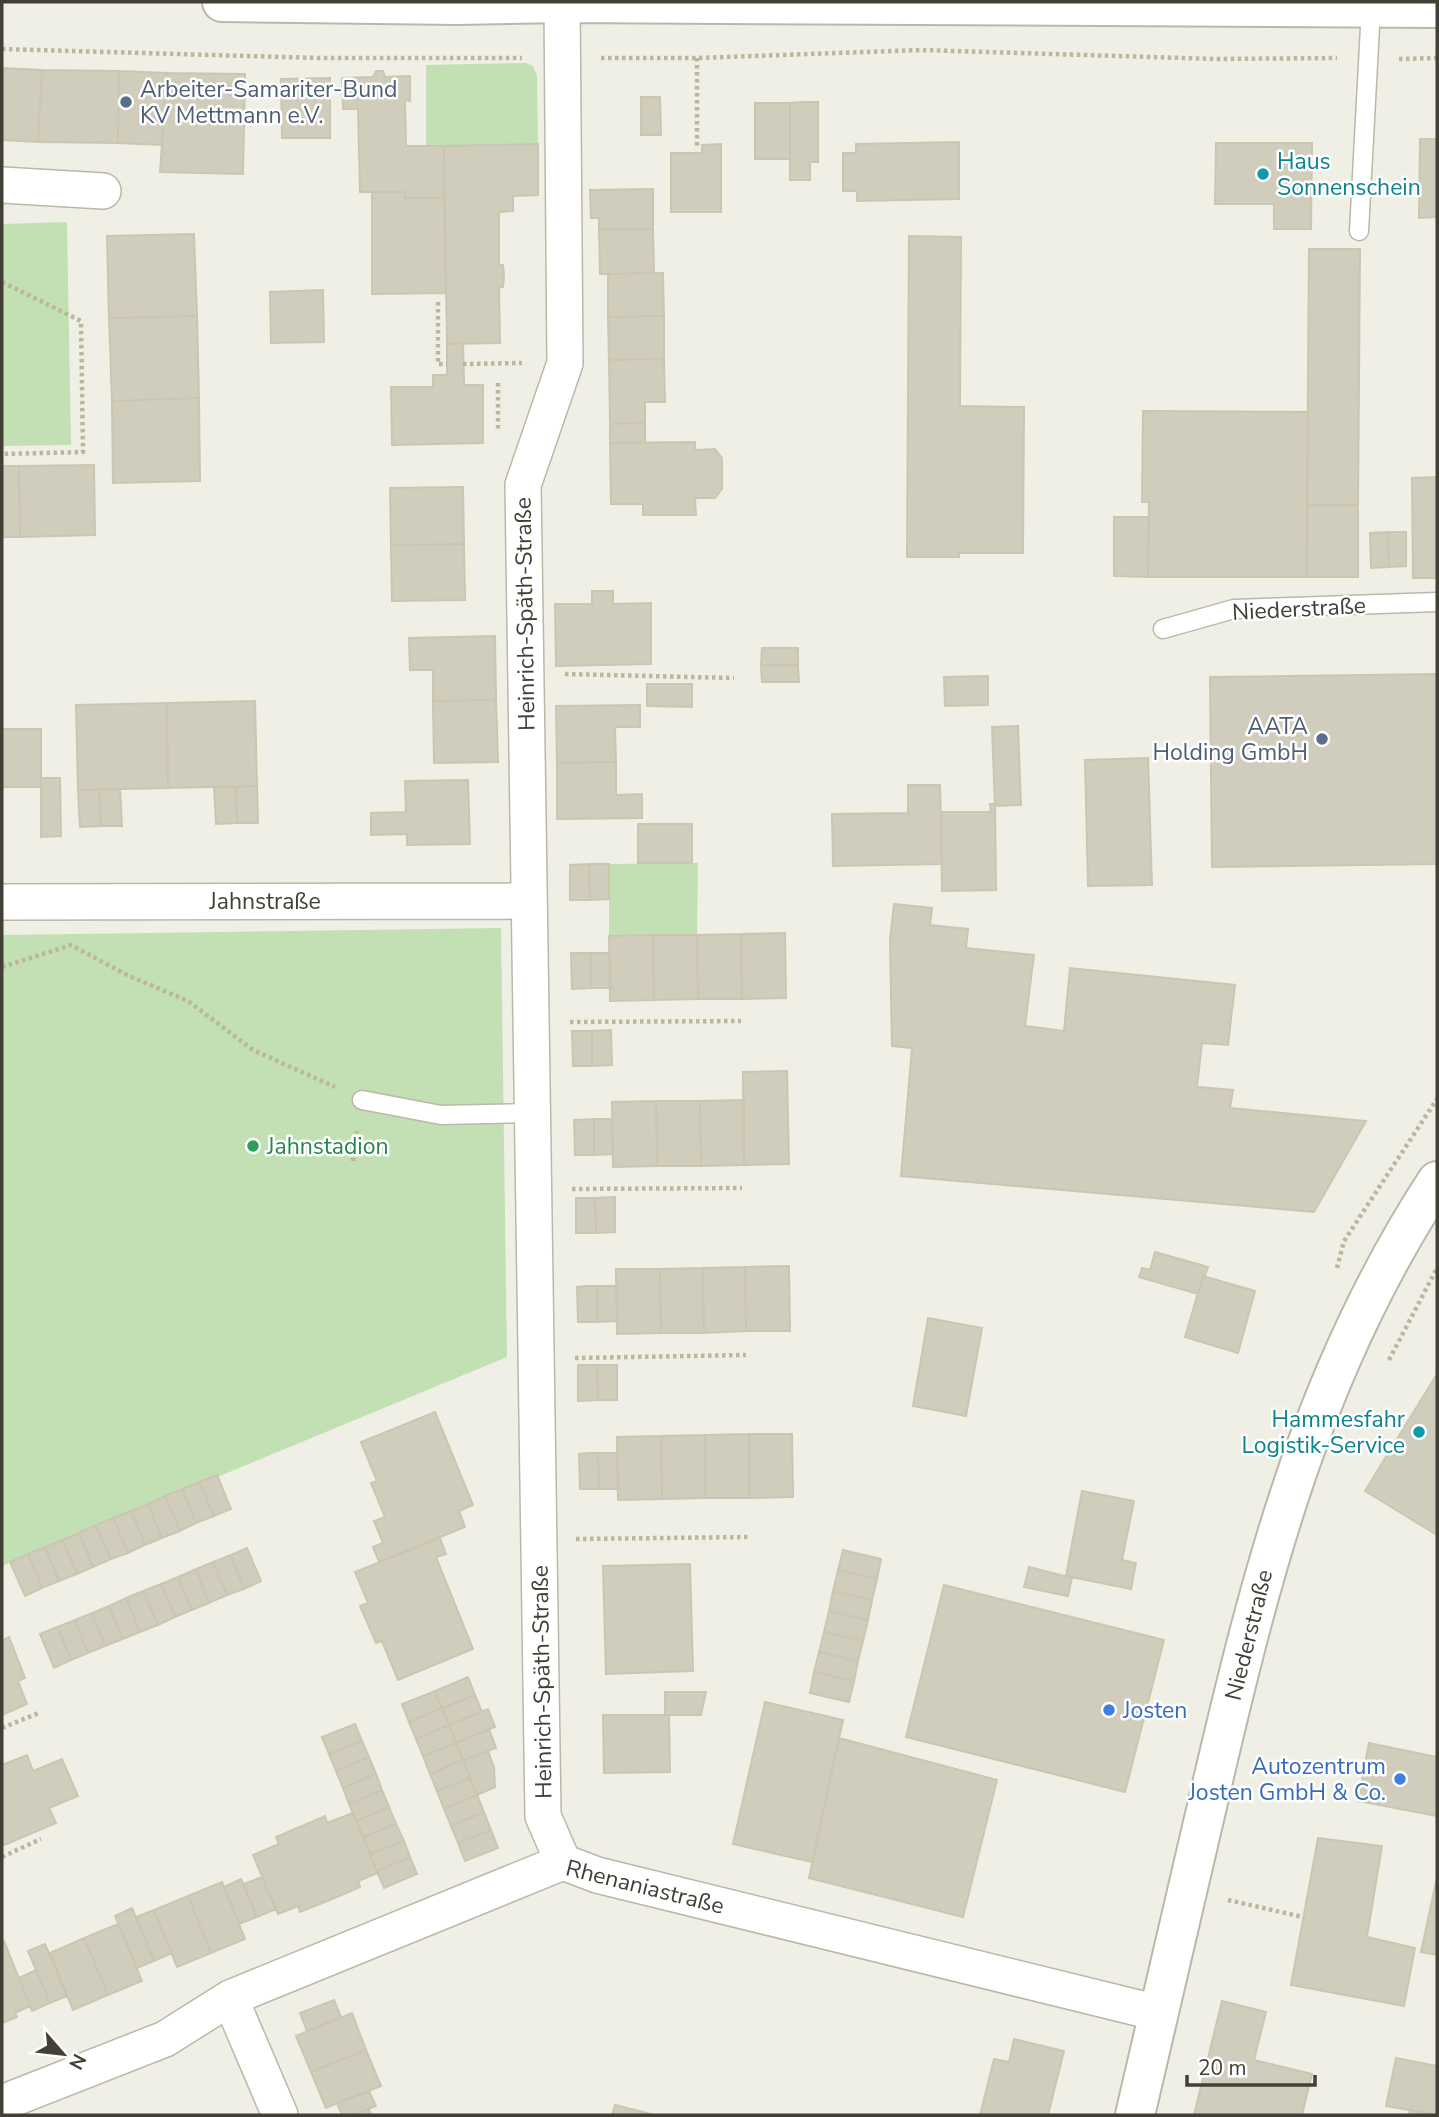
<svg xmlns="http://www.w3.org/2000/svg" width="1439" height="2117" font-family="'Nunito Sans',sans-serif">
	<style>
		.green { fill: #c2e0b3 }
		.building { fill: #d1cdbc; stroke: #cbc6b0; stroke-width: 2 }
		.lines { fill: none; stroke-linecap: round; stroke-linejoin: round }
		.service-casing { stroke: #bbb8a9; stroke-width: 21 }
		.minor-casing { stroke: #bbb8a9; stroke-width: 38 }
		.tertiary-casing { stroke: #bbb8a9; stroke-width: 42 }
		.path { stroke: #bbb69c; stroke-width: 4.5; stroke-dasharray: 3.5 3.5; stroke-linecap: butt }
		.service { stroke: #fff; stroke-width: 18 }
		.minor { stroke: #fff; stroke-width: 35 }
		.tertiary { stroke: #fff; stroke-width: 38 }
		.service-dot { fill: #5c6f8a; stroke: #fff; stroke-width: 2.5 }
		.culture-dot { fill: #0f9aa8; stroke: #fff; stroke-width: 2.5 }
		.leisure-dot { fill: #2e9e5b; stroke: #fff; stroke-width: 2.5 }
		.shop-dot { fill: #3f7fe0; stroke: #fff; stroke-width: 2.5 }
		.labels { text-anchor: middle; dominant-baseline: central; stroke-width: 5; stroke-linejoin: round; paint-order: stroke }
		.service-label { font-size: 23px; fill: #4e5e75; stroke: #fff; text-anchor: start }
		.culture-label { font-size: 23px; fill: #0d838f; stroke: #fff; text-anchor: start }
		.street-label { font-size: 23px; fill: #424036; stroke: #fff }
		.leisure-label { font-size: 23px; fill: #27864d; stroke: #fff; text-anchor: start }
		.shop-label { font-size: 23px; fill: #366cbe; stroke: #fff; text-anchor: start }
	</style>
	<rect width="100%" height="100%" fill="#f0efe5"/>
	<!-- green -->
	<path class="green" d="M526 63 533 66 537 76 538 144 426 146V65Z
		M67 222 71 445 2 446V224Z
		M698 863 697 935 609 936V864Z
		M501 928 507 1357 2 1566V935Z"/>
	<!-- building -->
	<path class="building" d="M2 68 42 70 38 142 2 140Z
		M42 70 119 71 118 143 38 142Z
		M119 71 167 73 162 145 118 143Z
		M376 71H383L385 77 410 76V101L405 100 406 146H444V198H405V192H360L358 109H343L342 78 373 77Z
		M167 73 245 74 243 174 160 172Z
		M330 78V138H282L281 79Z
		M641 97H660L661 135H641Z
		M804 102H818V162H810V180H790V103Z
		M755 103H790V159H755Z
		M1420 139H1437V217L1419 218Z
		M959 142V199L857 201V191H843V153H856V144Z
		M1216 143H1312L1311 229H1274V204H1215Z
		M538 144V195L513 196V211L499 212V265H503L504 276 503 287H499L500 343 447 344 444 146Z
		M721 144V212H671V153H702V145Z
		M653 189V229H599V218H591L590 190Z
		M372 192H405V198H444L446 293 372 294Z
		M599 229H653L654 273 600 274Z
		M194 234 197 316 109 318 107 236Z
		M909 236 961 237 960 406 1024 407 1023 553H959V557H907Z
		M1309 249H1360L1358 505H1307Z
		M663 273 664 316 608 317V274Z
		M323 290 324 342 271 343 270 292Z
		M197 316 199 398 112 401 109 318Z
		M664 316V359L609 360 608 317Z
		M463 343 464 385H483V443L392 445 391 387H433V375H447V344Z
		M664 359 665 402H645V423L610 424 609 360Z
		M199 398 200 481 113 483 112 401Z
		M1143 411 1308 412 1307 577H1148L1149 502H1142Z
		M645 423V443H610V424Z
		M695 442V450L715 449 722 458V489L715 498H695L696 515H643V504H611L610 443Z
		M94 465 95 535 20 537 19 466Z
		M2 466H19L20 537H2Z
		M1437 477V578H1413L1412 478Z
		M463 487 464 544 391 545 390 488Z
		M1307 505H1358V577H1307Z
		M1114 517H1149L1148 577 1114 576Z
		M1388 532 1389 567 1371 568 1370 533Z
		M1388 532H1406V566L1389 567Z
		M464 544 465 600 392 601 391 545Z
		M592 591H613V604L651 603V664L556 666 555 604H592Z
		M495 636 496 700 433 701V670H410L409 638Z
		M762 648H798V665H761Z
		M761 665H798L799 682H762Z
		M1437 674V864L1212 867 1210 677Z
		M988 676V705L945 706 944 677Z
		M647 684H692V707L647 706Z
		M496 700 498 762 434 763 433 701Z
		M255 701 257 786 168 788 167 703Z
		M167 703 168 788 78 790 76 705Z
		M640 705V727H615L616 762 557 763 556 706Z
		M1018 726 1021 805 995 806 992 727Z
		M2 729H41V787H2Z
		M1148 758 1152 885 1088 886 1085 760Z
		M616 762V795L642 794V818L557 819V763Z
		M41 778H60L61 836 41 837Z
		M468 780 470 844 407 845V834L371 835V813L406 812 405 781Z
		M908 785H940L942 864 833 866 832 814 908 813Z
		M257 786 258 823H237L236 787Z
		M214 787H236L237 823 216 824Z
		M99 789 101 826 80 827 78 790Z
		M99 789H120L122 826H101Z
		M990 804H995V806L996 890 942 891 941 812H991Z
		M638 824H692V863H638Z
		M589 864H609V899L590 900Z
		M589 864 590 900H570V865Z
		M894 904 932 908 930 925 968 929 966 948 1034 955 1025 1026 1064 1031 1070 968 1235 985 1228 1045 1202 1043 1197 1087 1233 1090 1230 1108 1366 1121 1314 1212 901 1176 912 1048 892 1046 890 940Z
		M785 933 786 998 742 999 741 934Z
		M741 934 742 999H698L697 935Z
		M653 935 654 1000 610 1001 609 936Z
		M653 935H697L698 999 654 1000Z
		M571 953H591V988L572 989Z
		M591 953H610L611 988H591Z
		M611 1030 612 1065 592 1066V1031Z
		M572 1031H592V1066H573Z
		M787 1071 789 1164 744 1165 743 1072Z
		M744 1100V1165L701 1166 700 1101Z
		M656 1101 657 1166 613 1167 612 1102Z
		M656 1101H700L701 1166H657Z
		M594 1119V1155H575L574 1120Z
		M594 1119H612L613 1154 594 1155Z
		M615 1197V1232L596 1233 595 1198Z
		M576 1198H595L596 1233H576Z
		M1155 1252 1208 1267 1198 1294 1139 1277 1142 1268 1150 1270Z
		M789 1266 790 1331H746L745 1267Z
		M745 1267 746 1331 704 1333 703 1268Z
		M703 1268 704 1333H661L660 1269Z
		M616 1269H660L661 1333 617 1334Z
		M1203 1276 1255 1291 1238 1353 1185 1337Z
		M587 1286H597V1322H578L577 1287Z
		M597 1286H616L617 1321 597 1322Z
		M928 1318 982 1328 966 1416 913 1406Z
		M578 1365H597L598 1400 578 1401Z
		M597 1365H617V1400H598Z
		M1437 1374V1535L1365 1491Z
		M435 1412 473 1505 459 1511 465 1527 379 1562 373 1547 383 1543 374 1521 385 1517 371 1483 377 1481 361 1442Z
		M749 1434V1498H705V1435Z
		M749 1434H792L793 1497 749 1498Z
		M705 1435V1498L662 1499 661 1436Z
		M661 1436 662 1499 618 1500 617 1437Z
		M589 1453H598L599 1489H580L579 1454Z
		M598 1453H617L619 1489H599Z
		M217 1475 231 1509 214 1516 199 1482Z
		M199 1482 214 1516 196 1523 182 1489Z
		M182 1489 196 1523 180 1531 165 1496Z
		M1082 1491 1134 1501 1122 1560 1136 1563 1131 1589 1066 1576Z
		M165 1496 180 1531 162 1538 148 1504Z
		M148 1504 162 1538 145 1545 131 1511Z
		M131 1511 145 1545 128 1553 113 1518Z
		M113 1518 128 1553 111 1559 96 1525Z
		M96 1525 111 1559 93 1567 79 1533Z
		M79 1533 93 1567 77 1574 62 1540Z
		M440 1538 446 1554 436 1557 473 1649 398 1680 382 1641 376 1643 360 1606 368 1603 355 1572Z
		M62 1540 77 1574 59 1581 45 1547Z
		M45 1547 59 1581 42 1588 28 1554Z
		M247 1548 261 1581 244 1589 231 1555Z
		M843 1550 881 1559 877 1579 838 1570Z
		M28 1554 42 1588 25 1596 10 1562Z
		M231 1555 244 1589 227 1595 213 1562Z
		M213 1562 227 1595 209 1603 196 1569Z
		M690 1564 693 1671 606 1674 603 1566Z
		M1029 1567 1072 1578 1068 1596 1024 1587Z
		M196 1569 209 1603 192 1610 178 1577Z
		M838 1570 877 1579 872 1600 833 1591Z
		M178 1577 192 1610 175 1617 161 1584Z
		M161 1584 175 1617 158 1625 143 1591Z
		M944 1585 1164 1640 1125 1792 906 1737Z
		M143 1591 158 1625 140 1632 126 1598Z
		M833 1591 872 1600 868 1620 829 1611Z
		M126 1598 140 1632 123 1639 109 1606Z
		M109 1606 123 1639 105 1646 92 1613Z
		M829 1611 868 1620 863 1641 824 1632Z
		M92 1613 105 1646 88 1653 75 1620Z
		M75 1620 88 1653 71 1660 57 1627Z
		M57 1627 71 1660 54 1668 40 1634Z
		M824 1632 863 1641 858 1661 819 1652Z
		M9 1637 25 1678 18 1681 27 1704 2 1715V1641Z
		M819 1652 858 1661 854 1681 814 1672Z
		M814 1672 854 1681 849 1702 810 1693Z
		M468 1677 475 1695 442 1708 435 1691Z
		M435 1691 442 1708 409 1722 402 1704Z
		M665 1692H706L701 1715H665Z
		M475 1695 482 1712 449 1725 442 1708Z
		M765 1702 843 1720 812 1862 733 1844Z
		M442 1708 449 1725 416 1739 409 1722Z
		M488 1709 495 1727 456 1743 449 1725Z
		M603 1715H669L670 1772 604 1773Z
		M355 1724 362 1741 329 1754 322 1737Z
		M449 1725 456 1743 423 1756 416 1739Z
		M489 1729 496 1748 463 1760 456 1743Z
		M839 1738 997 1780 963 1917 809 1878Z
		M362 1741 369 1757 336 1771 329 1754Z
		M456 1743 463 1760 430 1774 423 1756Z
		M1369 1743 1437 1757V1816L1358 1801Z
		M488 1751 494 1767 495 1787 477 1795 463 1760Z
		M27 1755 33 1771 62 1759 78 1796 49 1808 56 1823 2 1846V1765Z
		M369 1757 376 1774 343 1788 336 1771Z
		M463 1760 470 1778 437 1791 430 1774Z
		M376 1774 382 1790 349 1804 343 1788Z
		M470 1778 477 1795 444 1809 437 1791Z
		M382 1790 389 1807 356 1821 349 1804Z
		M477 1795 484 1812 451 1826 444 1809Z
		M389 1807 396 1824 364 1837 356 1821Z
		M484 1812 491 1830 458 1843 451 1826Z
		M353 1813 378 1873 358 1881 360 1887 330 1900 300 1912 298 1906 278 1914 253 1855 279 1844 276 1837 325 1816 327 1823Z
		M396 1824 404 1841 370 1854 364 1837Z
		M491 1830 498 1848 465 1861 458 1843Z
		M1318 1838 1382 1846 1367 1937 1415 1948 1404 2006 1291 1985Z
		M404 1841 410 1857 377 1871 370 1854Z
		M410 1857 417 1874 384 1888 377 1871Z
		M262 1877 276 1909 257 1917 244 1884Z
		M1437 1877V1955L1421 1952Z
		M241 1879 257 1917 239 1924 224 1887Z
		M222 1882 245 1939 211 1953 188 1896Z
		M188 1896 211 1953 177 1967 154 1910Z
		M132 1908 154 1961 137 1968 115 1916Z
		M154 1910 172 1953 154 1961 136 1917Z
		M118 1924 142 1981 108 1995 84 1938Z
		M84 1938 108 1995 73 2010 50 1953Z
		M4 1941 30 2006 15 2013 17 2017 2 2023V1942Z
		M45 1944 67 1996 50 2003 28 1951Z
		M36 1970 50 2003 32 2011 19 1978Z
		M334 2000 341 2017 307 2031 300 2013Z
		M1222 2001 1266 2012 1254 2060 1312 2074 1302 2115H1194Z
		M352 2013 366 2050 311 2072 296 2036Z
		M1014 2039 1064 2051 1048 2115H980L994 2059 1009 2062Z
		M366 2050 381 2086 326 2108 311 2072Z
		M1396 2058 1437 2066V2115L1386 2106Z
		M369 2091 376 2106 353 2115H342L337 2103Z
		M615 2105 655 2115H612Z
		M369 2109 371 2115H353Z
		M1410 2110 1437 2115H1409Z"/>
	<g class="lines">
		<!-- service casing -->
		<g class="service-casing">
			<path id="service" d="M1359 231 1371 8
				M1163 629 1234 609 1437 602
				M362 1100 441 1115 532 1113"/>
		</g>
		<!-- minor casing -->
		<g class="minor-casing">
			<path id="minor" d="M562 3 565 363 523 485 543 1816 563 1862
				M2 185 103 191
				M2 902 529 901
				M230 1998 280 2115
				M2 2103 165 2039 230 1998 563 1862 597 1875 1158 2013"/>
		</g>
		<!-- tertiary casing -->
		<g class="tertiary-casing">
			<path id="tertiary" d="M222 2 457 5 562 3 1437 8
				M1135 2115C1161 2002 1187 1889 1214 1776 1264 1563 1315 1367 1437 1181"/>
		</g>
		<!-- path -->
		<path class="path" d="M2 49 318 58H522
			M601 58H697L922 50 1216 59 1337 58
			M697 58V148
			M1399 59 1437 58
			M2 282 81 321 83 452 2 454
			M438 302V364H447
			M463 364 522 363
			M498 383V431
			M565 674 734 678
			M2 967 71 945 127 975 188 1001 253 1050 335 1087
			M570 1022 741 1021
			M353 1161 357 1131
			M572 1189 742 1188
			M1337 1268 1344 1241 1437 1099
			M575 1358 746 1355
			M1389 1360 1437 1268
			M576 1539 749 1537
			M2 1728 41 1712
			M2 1857 41 1839
			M1228 1900 1303 1917"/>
		<!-- service -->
		<use href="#service" class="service"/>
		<!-- minor -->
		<use href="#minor" class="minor"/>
		<!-- tertiary -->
		<use href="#tertiary" class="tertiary"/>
	</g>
	<!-- markers -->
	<g class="service-dot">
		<circle cx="126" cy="102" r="7"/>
		<circle cx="1322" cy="739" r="7"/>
	</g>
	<g class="culture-dot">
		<circle cx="1263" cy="174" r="7"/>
		<circle cx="1419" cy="1432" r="7"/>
	</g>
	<circle class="leisure-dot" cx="253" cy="1146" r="7"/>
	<g class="shop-dot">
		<circle cx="1109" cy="1710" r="7"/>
		<circle cx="1400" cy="1779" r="7"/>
	</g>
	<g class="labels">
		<!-- service labels -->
		<g class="service-label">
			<text x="140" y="89">Arbeiter-Samariter-Bund<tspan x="140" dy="26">KV Mettmann e.V.</tspan></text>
			<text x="1308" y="726" text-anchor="end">AATA<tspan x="1308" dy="26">Holding GmbH</tspan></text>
		</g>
		<!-- culture labels -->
		<g class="culture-label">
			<text x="1277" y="161">Haus<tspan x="1277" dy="26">Sonnenschein</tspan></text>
			<text x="1405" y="1419" text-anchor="end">Hammesfahr<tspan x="1405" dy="26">Logistik-Service</tspan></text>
		</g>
		<!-- street labels -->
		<g class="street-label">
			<text transform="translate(1299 609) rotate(-3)">Niederstraße</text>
			<text transform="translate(525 614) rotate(-91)">Heinrich-Späth-Straße</text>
			<text x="265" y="901">Jahnstraße</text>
			<text transform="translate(1249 1635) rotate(-76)">Niederstraße</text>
			<text transform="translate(542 1682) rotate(-91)">Heinrich-Späth-Straße</text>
			<text transform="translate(645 1887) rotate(14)">Rhenaniastraße</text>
		</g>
		<!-- leisure labels -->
		<g class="leisure-label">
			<text x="267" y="1146">Jahnstadion</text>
		</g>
		<!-- shop labels -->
		<g class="shop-label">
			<text x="1123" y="1710">Josten</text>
			<text x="1386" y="1766" text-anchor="end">Autozentrum<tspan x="1386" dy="26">Josten GmbH &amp; Co.</tspan></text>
		</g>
	</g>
	<!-- border -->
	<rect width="1439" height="2117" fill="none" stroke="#424036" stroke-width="7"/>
	<!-- north arrow -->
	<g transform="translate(63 2054) rotate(118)" stroke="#ffffff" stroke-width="5" paint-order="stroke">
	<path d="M0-5L12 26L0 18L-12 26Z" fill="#424036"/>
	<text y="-10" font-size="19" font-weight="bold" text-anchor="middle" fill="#424036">N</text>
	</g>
	<!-- scale -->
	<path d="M1187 2075v10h128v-10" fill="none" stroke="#424036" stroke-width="3.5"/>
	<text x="1198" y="2075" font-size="21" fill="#424036" stroke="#ffffff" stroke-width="5" paint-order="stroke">20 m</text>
</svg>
